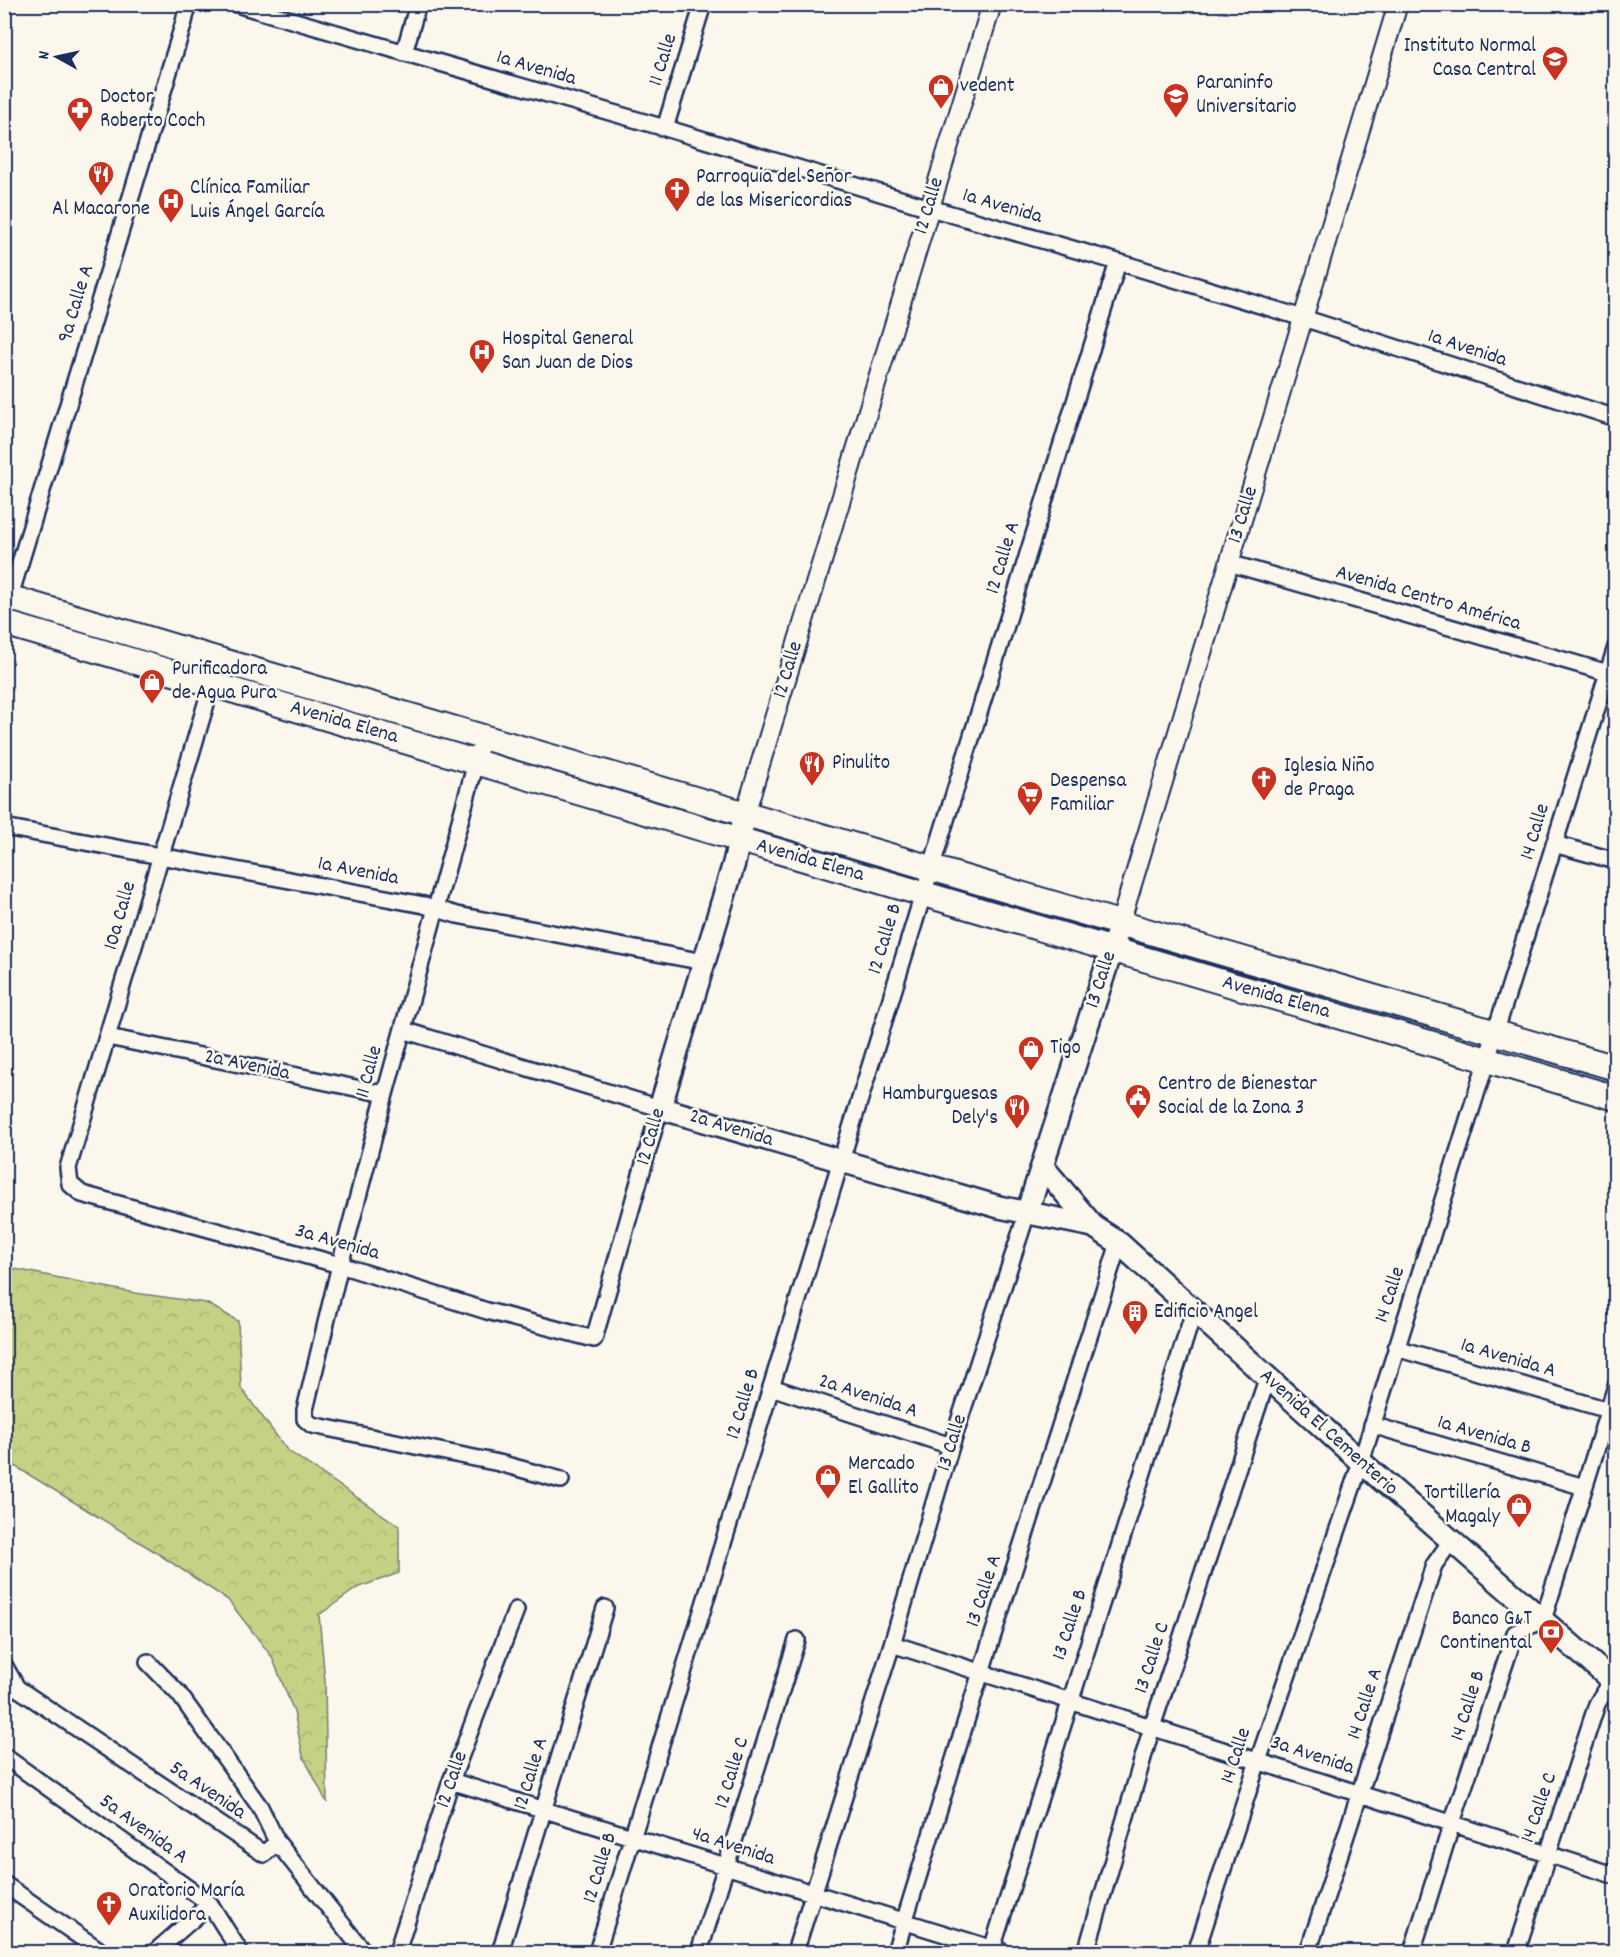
<svg xmlns="http://www.w3.org/2000/svg" width="1620" height="1957" font-family="Dekko,sans-serif">
	<style>
		.forest { fill: url(#forest-crowns); stroke: #708072; stroke-width: 1.5 }
		.lines { fill: none; stroke-linecap: round; stroke-linejoin: round }
		.minor-casing { stroke: #1b2f5e; stroke-width: 20 }
		.tertiary-casing { stroke: #1b2f5e; stroke-width: 22 }
		.secondary-casing { stroke: #1b2f5e; stroke-width: 26 }
		.primary-casing { stroke: #1b2f5e; stroke-width: 28 }
		.minor { stroke: #fbf7ec; stroke-width: 15 }
		.tertiary { stroke: #fbf7ec; stroke-width: 18 }
		.secondary { stroke: #fbf7ec; stroke-width: 21 }
		.primary { stroke: #fbf7ec; stroke-width: 24 }
		.labels { text-anchor: middle; dominant-baseline: central; stroke-width: 5; stroke-linejoin: round; paint-order: stroke }
		.poi-label { font-size: 21px; fill: #1b2f5e; stroke: #fbf7ec; text-anchor: start }
		.street-label { font-size: 21px; fill: #1b2f5e; stroke: #fbf7ec }
	</style>
	<defs>
		<pattern id="forest-crowns" width="20" height="18" patternUnits="userSpaceOnUse" patternTransform="scale(1.5)"><rect width="20" height="18" fill="#c6d185"/><path d="M2 6a3 3 0 1 1 6 0M12 15a3 3 0 1 1 6 0" fill="none" stroke="#aab475"/></pattern>
	</defs>
	<rect width="100%" height="100%" fill="#fbf7ec"/>
	<filter id="ink" filterUnits="userSpaceOnUse"><feTurbulence type="fractalNoise" baseFrequency=".0167" numOctaves="2"/><feDisplacementMap in="SourceGraphic" scale="12" xChannelSelector="R" yChannelSelector="G"/><feConvolveMatrix kernelMatrix="1 2 1 2 8 2 1 2 1" color-interpolation-filters="sRGB"/></filter>
	<g filter="url(#ink)">
		<!-- forest -->
		<path class="forest" d="M5 1267 135 1293 206 1303 238 1321 241 1388 287 1450 399 1526V1573L357 1588 319 1615 325 1681 327 1803 303 1756 294 1712 272 1657 228 1600 154 1551 5 1460Z"/>
		<g class="lines">
			<!-- minor casing -->
			<g class="minor-casing">
				<path id="minor" d="M236 4 665 128 930 208 1118 262 1303 318 1616 418
					M404 53 418 4
					M665 128 703 4
					M1229 563 1615 675
					M7 606 184 22 188 4
					M219 660 68 1168 70 1184 82 1194 340 1265 487 1311 594 1339 660 1108 403 1030
					M483 737 385 1094 340 1265 305 1410V1419L312 1425 499 1463 561 1480
					M4 827 424 905 457 915 704 962
					M1554 844 1616 861
					M108 1037 385 1094
					M1396 1348 1608 1410
					M771 1387 951 1446
					M1372 1425 1584 1487
					M892 1644 1616 1876
					M148 1662 179 1694 260 1807 277 1842 364 1952
					M4 1665 17 1688 264 1854 277 1842
					M4 1756 210 1904 240 1952
					M451 1781 1003 1952
					M4 1884 102 1952
					M155 1952 210 1904
					M397 1952 451 1781 516 1610
					M500 1952 605 1608
					M597 1952 1118 262
					M699 1952 797 1640
					M795 1952 892 1644 951 1446 1027 1213
					M895 1952 981 1672 1119 1243
					M991 1952 1194 1311
					M1086 1952 1152 1727 1267 1379
					M1196 1952 1258 1761 1361 1462 1616 647
					M1308 1952 1434 1565 1451 1541
					M1412 1952 1452 1823 1515 1633 1543 1620 1616 1386
					M1516 1952 1597 1704 1611 1680"/>
			</g>
			<!-- tertiary casing -->
			<g class="tertiary-casing">
				<path id="tertiary" d="M745 814 992 4
					M1120 924 1398 4"/>
			</g>
			<!-- secondary casing -->
			<g class="secondary-casing">
				<path id="secondary" d="M743 823 734 863 660 1108 999 1207 1093 1226 1119 1243 1361 1462 1616 1684
					M1043 1167 1093 1226
					M1027 1213 1120 924"/>
			</g>
			<!-- primary casing -->
			<g class="primary-casing">
				<path id="primary" d="M4 596 219 660 1616 1068
					M4 623 1616 1098"/>
			</g>
			<!-- minor -->
			<use href="#minor" class="minor"/>
			<!-- tertiary -->
			<use href="#tertiary" class="tertiary"/>
			<!-- secondary -->
			<use href="#secondary" class="secondary"/>
			<!-- primary -->
			<use href="#primary" class="primary"/>
		</g>
	</g>
	<!-- icons -->
	<defs>
		<g id="school-pin" transform="scale(1.35)"><path d="M0 17L-7.5 6A9.5 9.5 0 1 1 7.5 6Z" fill="#c8321e" stroke="#fbf7ec"/><path d="M0-5L7-2L0 1L-7-2ZM-4 1L0 2.5L4 1V4Q0 6-4 4Z" fill="#fff"/></g>
		<g id="shop-pin" transform="scale(1.35)"><path d="M0 17L-7.5 6A9.5 9.5 0 1 1 7.5 6Z" fill="#c8321e" stroke="#fbf7ec"/><path d="M-5-2.5h2.3a2.7 3.5 0 0 1 5.4 0H5L5.5 6h-11ZM-1.5-2.5h3a1.5 2.3 0 0 0-3 0Z" fill="#fff"/></g>
		<g id="university-pin" transform="scale(1.35)"><path d="M0 17L-7.5 6A9.5 9.5 0 1 1 7.5 6Z" fill="#c8321e" stroke="#fbf7ec"/><path d="M0-5L7-2L0 1L-7-2ZM-4 1L0 2.5L4 1V4Q0 6-4 4Z" fill="#fff"/></g>
		<g id="pharmacy-pin" transform="scale(1.35)"><path d="M0 17L-7.5 6A9.5 9.5 0 1 1 7.5 6Z" fill="#c8321e" stroke="#fbf7ec"/><path d="M-2-6h4v4h4v4h-4v4h-4v-4h-4v-4h4Z" fill="#fff"/></g>
		<g id="restaurant-pin" transform="scale(1.35)"><path d="M0 17L-7.5 6A9.5 9.5 0 1 1 7.5 6Z" fill="#c8321e" stroke="#fbf7ec"/><path d="M-5-6h1v4h1v-4h1v4h1v-4h1v5L-1.5 .5V6h-2V.5L-5-1ZM5-6V6H3V1.5H1.5Q1.5-4 5-6Z" fill="#fff"/></g>
		<g id="church-pin" transform="scale(1.35)"><path d="M0 17L-7.5 6A9.5 9.5 0 1 1 7.5 6Z" fill="#c8321e" stroke="#fbf7ec"/><path d="M-1.2-6h2.4v3.5h3.3v2.4h-3.3V6h-2.4V-.1h-3.3v-2.4h3.3Z" fill="#fff"/></g>
		<g id="hospital-pin" transform="scale(1.35)"><path d="M0 17L-7.5 6A9.5 9.5 0 1 1 7.5 6Z" fill="#c8321e" stroke="#fbf7ec"/><path d="M-5-5h3v3.5h4V-5h3V5h-3V1.5h-4V5h-3Z" fill="#fff"/></g>
		<g id="supermarket-pin" transform="scale(1.35)"><path d="M0 17L-7.5 6A9.5 9.5 0 1 1 7.5 6Z" fill="#c8321e" stroke="#fbf7ec"/><path d="M-6-5.5h2.5l.6 2H6L4.5 2H-2.5L-4.4-4H-6ZM-1.5 3.2a1.3 1.3 0 1 0 .1 0ZM3 3.2a1.3 1.3 0 1 0 .1 0Z" fill="#fff"/></g>
		<g id="civic-pin" transform="scale(1.35)"><path d="M0 17L-7.5 6A9.5 9.5 0 1 1 7.5 6Z" fill="#c8321e" stroke="#fbf7ec"/><path d="M-.6-6.5H3V-4.5H.6V-3L4-1V1h2V6H-6V1h2V-1L-.6-3ZM-1.2 2.5V6h2.4V2.5Z" fill="#fff"/></g>
		<g id="building-pin" transform="scale(1.35)"><path d="M0 17L-7.5 6A9.5 9.5 0 1 1 7.5 6Z" fill="#c8321e" stroke="#fbf7ec"/><path d="M-4-6H4V6H1V3H-1V6H-4ZM-2.5-4.3h1.7v1.8h-1.7ZM.8-4.3h1.7v1.8H.8ZM-2.5-1h1.7V.8h-1.7ZM.8-1h1.7V.8H.8Z" fill="#fff"/></g>
		<g id="bank-pin" transform="scale(1.35)"><path d="M0 17L-7.5 6A9.5 9.5 0 1 1 7.5 6Z" fill="#c8321e" stroke="#fbf7ec"/><path d="M-6-4H6V4H-6ZM0-2.3a2.3 2.3 0 1 0 0 4.6a2.3 2.3 0 1 0 0-4.6Z" fill="#fff"/></g>
	</defs>
	<g fill-rule="evenodd">
		<use href="#school-pin" x="1555" y="59"/>
		<use href="#shop-pin" x="941" y="87"/>
		<use href="#university-pin" x="1176" y="96"/>
		<use href="#pharmacy-pin" x="80" y="110"/>
		<use href="#restaurant-pin" x="101" y="174"/>
		<use href="#church-pin" x="677" y="190"/>
		<use href="#hospital-pin" x="171" y="201"/>
		<use href="#hospital-pin" x="482" y="352"/>
		<use href="#shop-pin" x="152" y="682"/>
		<use href="#restaurant-pin" x="812" y="764"/>
		<use href="#church-pin" x="1264" y="779"/>
		<use href="#supermarket-pin" x="1030" y="794"/>
		<use href="#shop-pin" x="1031" y="1049"/>
		<use href="#civic-pin" x="1138" y="1097"/>
		<use href="#restaurant-pin" x="1017" y="1107"/>
		<use href="#building-pin" x="1135" y="1313"/>
		<use href="#shop-pin" x="828" y="1477"/>
		<use href="#shop-pin" x="1519" y="1506"/>
		<use href="#bank-pin" x="1551" y="1632"/>
		<use href="#church-pin" x="109" y="1904"/>
	</g>
	<g class="labels">
		<!-- poi labels -->
		<g class="poi-label">
			<text x="1536" y="47" text-anchor="end">Instituto Normal<tspan x="1536" dy="24">Casa Central</tspan></text>
			<text x="1196" y="84">Paraninfo<tspan x="1196" dy="24">Universitario</tspan></text>
			<text x="960" y="87">vedent</text>
			<text x="100" y="98">Doctor<tspan x="100" dy="24">Roberto Coch</tspan></text>
			<text x="696" y="178">Parroquia del Señor<tspan x="696" dy="24">de las Misericordias</tspan></text>
			<text x="190" y="189">Clínica Familiar<tspan x="190" dy="24">Luis Ángel García</tspan></text>
			<text x="101" y="210" text-anchor="middle">Al Macarone</text>
			<text x="502" y="340">Hospital General<tspan x="502" dy="24">San Juan de Dios</tspan></text>
			<text x="172" y="670">Purificadora<tspan x="172" dy="24">de Agua Pura</tspan></text>
			<text x="832" y="764">Pinulito</text>
			<text x="1284" y="767">Iglesia Niño<tspan x="1284" dy="24">de Praga</tspan></text>
			<text x="1050" y="782">Despensa<tspan x="1050" dy="24">Familiar</tspan></text>
			<text x="1050" y="1049">Tigo</text>
			<text x="1158" y="1085">Centro de Bienestar<tspan x="1158" dy="24">Social de la Zona 3</tspan></text>
			<text x="998" y="1095" text-anchor="end">Hamburguesas<tspan x="998" dy="24">Dely's</tspan></text>
			<text x="1154" y="1313">Edificio Angel</text>
			<text x="848" y="1465">Mercado<tspan x="848" dy="24">El Gallito</tspan></text>
			<text x="1500" y="1494" text-anchor="end">Tortillería<tspan x="1500" dy="24">Magaly</tspan></text>
			<text x="1532" y="1620" text-anchor="end">Banco G&amp;T<tspan x="1532" dy="24">Continental</tspan></text>
			<text x="128" y="1892">Oratorio María<tspan x="128" dy="24">Auxilidora</tspan></text>
		</g>
		<!-- street labels -->
		<g class="street-label">
			<text transform="translate(664 60) rotate(-73)">11 Calle</text>
			<text transform="translate(536 69) rotate(16)">1a Avenida</text>
			<text transform="translate(930 206) rotate(-73)">12 Calle</text>
			<text transform="translate(1002 207) rotate(16)">1a Avenida</text>
			<text transform="translate(77 304) rotate(-73)">9a Calle A</text>
			<text transform="translate(1467 349) rotate(18)">1a Avenida</text>
			<text transform="translate(1244 515) rotate(-73)">13 Calle</text>
			<text transform="translate(1004 558) rotate(-73)">12 Calle A</text>
			<text transform="translate(1428 599) rotate(16)">Avenida Centro América</text>
			<text transform="translate(789 670) rotate(-73)">12 Calle</text>
			<text transform="translate(344 723) rotate(16)">Avenida Elena</text>
			<text transform="translate(1536 832) rotate(-73)">14 Calle</text>
			<text transform="translate(810 861) rotate(16)">Avenida Elena</text>
			<text transform="translate(358 872) rotate(11)">1a Avenida</text>
			<text transform="translate(121 916) rotate(-74)">10a Calle</text>
			<text transform="translate(886 939) rotate(-73)">12 Calle B</text>
			<text transform="translate(1102 980) rotate(-72)">13 Calle</text>
			<text transform="translate(1276 998) rotate(16)">Avenida Elena</text>
			<text transform="translate(247 1066) rotate(12)">2a Avenida</text>
			<text transform="translate(370 1072) rotate(-75)">11 Calle</text>
			<text transform="translate(731 1129) rotate(17)">2a Avenida</text>
			<text transform="translate(652 1137) rotate(-74)">12 Calle</text>
			<text transform="translate(337 1243) rotate(16)">3a Avenida</text>
			<text transform="translate(1391 1295) rotate(-72)">14 Calle</text>
			<text transform="translate(1508 1359) rotate(16)">1a Avenida A</text>
			<text transform="translate(868 1397) rotate(18)">2a Avenida A</text>
			<text transform="translate(744 1404) rotate(-73)">12 Calle B</text>
			<text transform="translate(1328 1433) rotate(42)">Avenida El Cementerio</text>
			<text transform="translate(1484 1436) rotate(16)">1a Avenida B</text>
			<text transform="translate(953 1443) rotate(-73)">13 Calle</text>
			<text transform="translate(985 1591) rotate(-72)">13 Calle A</text>
			<text transform="translate(1071 1625) rotate(-72)">13 Calle B</text>
			<text transform="translate(1153 1658) rotate(-72)">13 Calle C</text>
			<text transform="translate(1366 1704) rotate(-72)">14 Calle A</text>
			<text transform="translate(1469 1706) rotate(-72)">14 Calle B</text>
			<text transform="translate(1237 1756) rotate(-72)">14 Calle</text>
			<text transform="translate(1312 1756) rotate(18)">3a Avenida</text>
			<text transform="translate(733 1773) rotate(-73)">12 Calle C</text>
			<text transform="translate(532 1774) rotate(-73)">12 Calle A</text>
			<text transform="translate(453 1780) rotate(-71)">12 Calle</text>
			<text transform="translate(207 1791) rotate(34)">5a Avenida</text>
			<text transform="translate(1540 1808) rotate(-71)">14 Calle C</text>
			<text transform="translate(143 1830) rotate(36)">5a Avenida A</text>
			<text transform="translate(733 1847) rotate(18)">4a Avenida</text>
			<text transform="translate(601 1868) rotate(-73)">12 Calle B</text>
		</g>
	</g>
	<!-- margin -->
	<rect width="1620" height="1957" fill="none" stroke="#fbf7ec" stroke-width="24"/>
	<rect x="12" y="12" width="1596" height="1933" fill="none" stroke="#1b2f5e" stroke-width="2" filter="url(#ink)"/>
	<!-- north arrow -->
	<g transform="translate(57 57) rotate(278)" stroke="#fbf7ec" stroke-width="4.5" paint-order="stroke">
	<path d="M0-4.5L10 22L0 15L-10 22Z" fill="#1b2f5e"/>
	<text y="-9" font-size="16" font-weight="bold" text-anchor="middle" fill="#1b2f5e">N</text>
	</g>
</svg>
